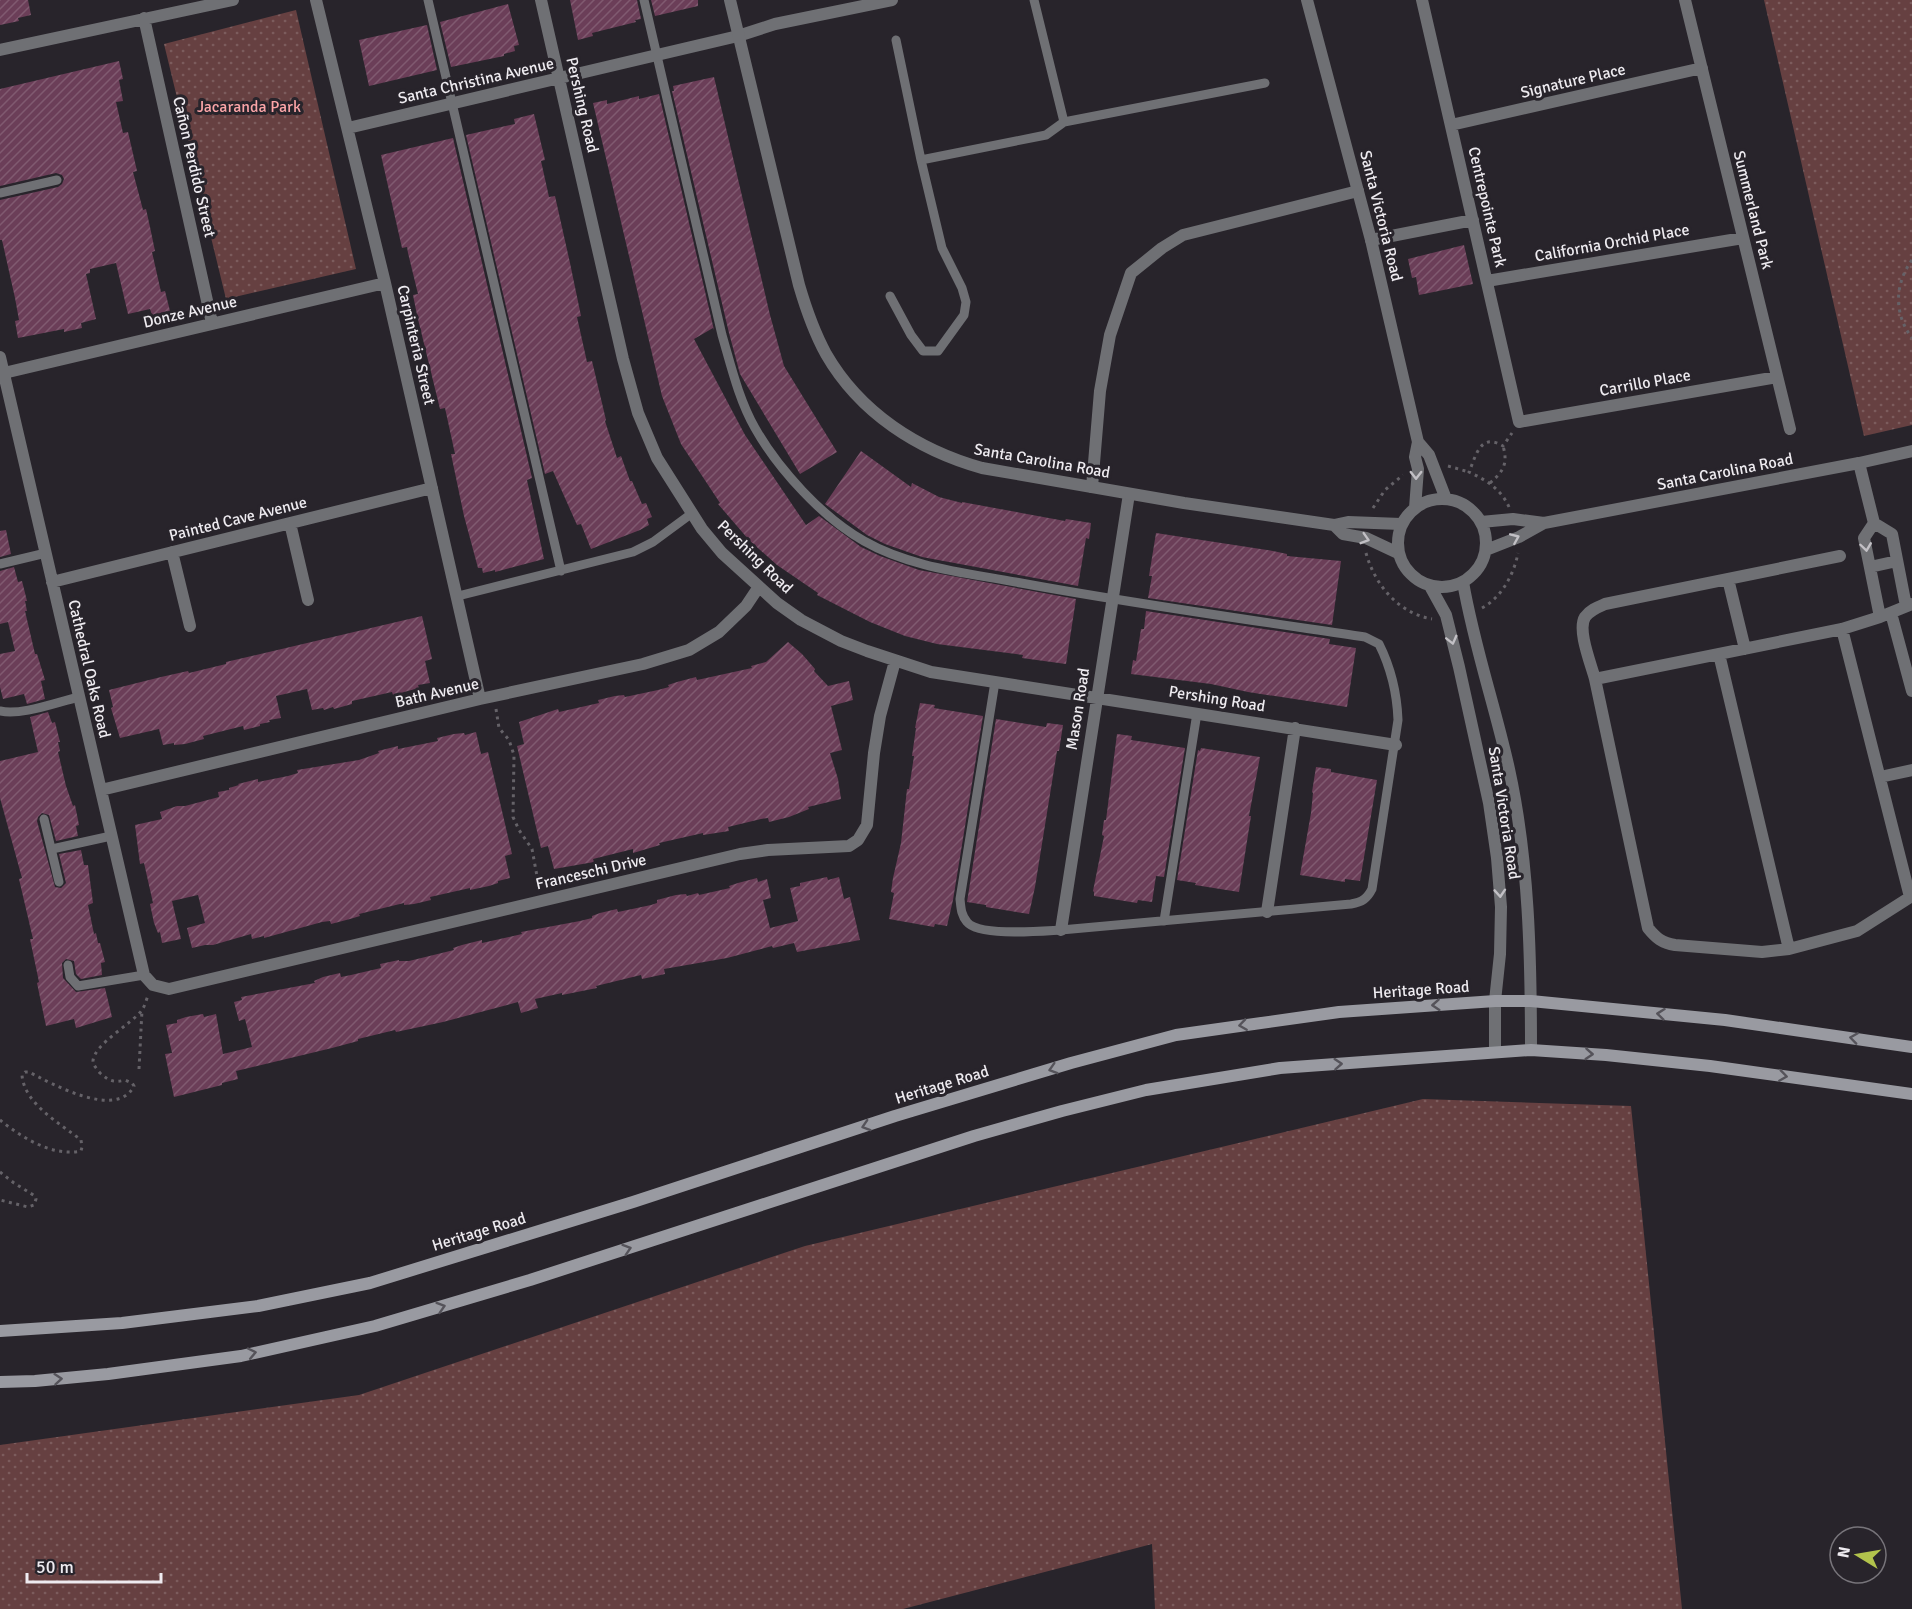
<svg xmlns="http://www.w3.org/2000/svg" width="1912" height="1609" font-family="Signika,sans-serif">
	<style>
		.grass { fill: url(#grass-dots) }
		.building { fill: url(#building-hatch) }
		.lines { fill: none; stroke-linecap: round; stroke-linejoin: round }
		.path { stroke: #656268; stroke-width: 3; stroke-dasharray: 3 4.5; stroke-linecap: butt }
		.service { stroke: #6f7074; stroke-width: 9 }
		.minor { stroke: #6f7074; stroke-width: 12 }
		.tertiary { stroke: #6f7074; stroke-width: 12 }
		.secondary { stroke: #999aa1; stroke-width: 12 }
		.oneway { stroke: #c2c0c5 }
		.oneway2 { stroke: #55535a }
		.labels { text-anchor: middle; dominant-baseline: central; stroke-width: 6; stroke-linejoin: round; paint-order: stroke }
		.street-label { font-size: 16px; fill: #eeebf0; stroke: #28242b }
		.park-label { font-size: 16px; fill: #fba5a8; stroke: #28242b }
	</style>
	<defs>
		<pattern id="grass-dots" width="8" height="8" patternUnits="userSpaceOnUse" patternTransform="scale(1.5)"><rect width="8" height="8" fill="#664041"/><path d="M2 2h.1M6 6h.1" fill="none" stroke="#7c5c5d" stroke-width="1.8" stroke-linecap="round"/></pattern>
		<pattern id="building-hatch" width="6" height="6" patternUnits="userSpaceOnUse" patternTransform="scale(1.5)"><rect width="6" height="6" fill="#6b3e58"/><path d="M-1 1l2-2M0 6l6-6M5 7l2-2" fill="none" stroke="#805a70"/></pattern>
	</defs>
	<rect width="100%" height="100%" fill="#28242b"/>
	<!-- grass -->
	<path class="grass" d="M1764 0H1912V425L1864 436Z
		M296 10 356 269 226 299 164 44Z
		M1423 1099 1631 1106 1682 1609H1155L1152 1544 903 1609H0V1445L359 1395 805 1246Z"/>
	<!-- building -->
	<path class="building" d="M0 0H28L31 15 18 18 19 21 0 25Z
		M570 0H637L641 19 635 20 636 22 592 33 593 36 578 40Z
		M651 0H698V6L655 16Z
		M508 4 519 45 514 46 515 51 504 54V56L451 67 440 22Z
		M427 25 437 70 369 86 359 40Z
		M119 61 123 79 119 80 123 101 116 102 123 133 128 132 137 171 133 172 143 210 146 209 150 227 155 251 152 252 161 292 165 291 170 311 152 315 150 309 128 314 116 263 90 269V273L86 274 96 319 81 323 82 328 64 332V329L18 338 15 321 19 320 15 298 2 240H0V200L58 187 62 184 64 179 62 175 56 173 0 186V89Z
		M714 77 770 315 784 366 837 452 800 474 740 374 729 333 672 91H674L673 86Z
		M659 94 714 330 713 328 694 339 745 435 806 525 819 516 861 547 880 556 919 570 1076 599 1066 664 1022 658 1023 655 937 644 905 636 870 622 817 595 818 593 777 565 749 540 718 504 720 503 681 444 662 396 593 103 607 100V104L639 96V99Z
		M534 114 545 160 541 161 549 197 555 196 570 263 581 316 577 317 587 362 592 361 606 420 605 421 617 458 621 456 630 481H632L642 504 646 503 652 517 647 519 649 525 640 530 591 549 581 524 577 525 553 471 545 474 466 135 515 124 514 119Z
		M453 138 532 478 527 480 544 559 495 572V570L483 573 482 568H478L464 516 451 454H455L445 408 440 409 417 315 413 295 418 294 408 253 407 247 402 248 381 155Z
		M1464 245 1473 284 1419 295 1416 277 1412 278 1408 259Z
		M861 451 911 487 912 483 939 497 962 503V502L1065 521 1066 519 1091 523 1089 539 1086 538 1078 586 922 557 885 544 867 535 825 504Z
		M6 530 11 554 0 557V531Z
		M1156 533 1273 551 1287 554V556L1341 561 1332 625 1148 598 1152 576H1149Z
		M14 567 18 582 22 581 27 601H25L27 611H25L35 654H37L45 680 41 681 45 699 27 704 24 694 3 699 0 687V654L15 651 8 622 0 624V571Z
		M1146 611 1330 639 1329 644 1356 648 1347 707 1248 692 1211 684 1131 674 1133 660 1136 661 1141 629H1144Z
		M422 616 432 659 425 661 430 683 418 685 419 688 393 695 392 692 352 701V704L334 709 333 707 324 710 323 708 312 710 307 689 276 696 281 718 269 720 270 722 260 724V726L244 730 243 726 203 736 204 739 185 744 174 745V743L163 745 159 729 120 738 111 708 113 707 109 690 161 677 188 671 189 673 226 664V662Z
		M788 642 802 654 815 669 814 671 828 686 849 681 853 700 831 706 842 750 830 753 838 779 841 799 808 807 809 809 789 817 769 822 768 818 761 819 728 827 729 831 703 835V833L659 843 660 845 633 853V849L593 859 594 862 554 869 548 846 541 848 517 746 524 744 519 722 558 709 559 712 599 703 598 700 615 696 624 695 625 697 658 690 669 687 668 685 677 682 696 677 697 680 752 668 751 666 766 662Z
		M920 703 935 705 934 708 983 716 953 900 947 926 935 924 934 927 889 919 894 893 891 892 893 878 901 843 907 789H909L914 756H912L916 728H915Z
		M48 712 52 723 55 722 60 742H58L60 751 58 752 66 786 73 806 75 805 79 825 76 826 78 836 56 841 49 815 42 813 38 817 37 821 55 887 61 888 66 883 59 854 81 850 84 865H88L93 903 88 905 94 934 96 933 98 943H100L105 962 101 963 102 975 81 979 76 974 74 961 66 959 62 963 63 978 76 992 105 988 112 1017 76 1028 74 1019 46 1026 37 983 39 982 30 939H33L19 879 22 878 0 798V761L38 752 30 717Z
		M996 719 1046 727 1047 723 1063 725 1059 751H1057L1035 887 1029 914 986 907V905L967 902Z
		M476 732 481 754 488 752 502 811 512 854 505 856 510 878 498 881V883L489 886 470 890V888L430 897 431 900 414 904 404 905V903L359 914 360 916 350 919 331 924 330 921 322 922 264 938V936L252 939 251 934 213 945H205L192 948 187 928 205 923 198 895 172 901 181 939 162 943 160 932 158 933 154 923 150 904 153 903 144 863 140 864 135 825 162 819 160 812 177 806H185L219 797 218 792 229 790V788L239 785 238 784 258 779V782L288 776 298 773 297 770 359 760 379 753 378 751 398 746V749L438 741 437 738 454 734 464 733 465 735Z
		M1117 734 1132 736 1131 740 1185 748 1164 877 1156 876 1152 902 1138 900 1137 903 1094 896V892L1093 891 1104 836 1102 835 1104 820H1106Z
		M1201 748 1260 757 1249 816H1251L1239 892 1195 885 1196 883 1177 880 1198 750 1200 751Z
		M1316 767 1331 769V772L1377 780 1360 881 1345 879V882L1300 875 1311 813 1313 793 1312 792Z
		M827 877 828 880 839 877 844 899 850 897 860 940 797 952 794 943 773 948 772 946 727 958 664 969 665 974 642 979 641 975 596 986 597 988 562 995V993L535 999 538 1008 521 1013 518 1002 443 1022 396 1032 395 1030 358 1039V1041L332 1048 236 1071 238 1079 222 1083V1085L174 1097 165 1054 172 1053 166 1025 177 1023V1020L186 1017 203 1014 204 1017 216 1014 223 1054 252 1047 245 1019 239 1021 234 1002 242 1000 241 997 315 983 314 981 323 977 340 973 341 977 351 975 381 968 380 964 399 960V961H409L454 950 453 948 462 945 482 940V943L522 934 521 932 580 921 592 918V916L600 913 617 909 618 912 651 905 657 903V900L676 895 686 894 687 896 698 893 699 895 730 888 729 886 738 883 757 878 758 882 767 879 771 898 763 900 770 928 798 921 790 888 800 886V883Z"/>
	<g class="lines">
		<!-- path -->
		<path class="path" d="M1912 260C1894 285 1894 314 1912 338
			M1448 466 1469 472
			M1490 483C1504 471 1508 463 1503 446
			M1509 507C1501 489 1486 480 1469 472 1476 456 1480 432 1503 446L1512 433
			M1373 508 1385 490 1403 475
			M1366 553C1375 585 1398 613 1432 619
			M1482 608C1502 597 1514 574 1518 553
			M496 709 499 728 509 740 514 755 513 817 519 830 532 849 539 887
			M139 1069 142 1010
			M0 1120C21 1137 52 1157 81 1151L82 1147 81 1140C61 1124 24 1104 22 1075L25 1072H29C52 1084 117 1120 134 1086L132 1083 125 1080C114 1083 109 1081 100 1073 97 1069 93 1065 93 1061 94 1044 133 1023 142 1010 145 1006 146 1000 148 996
			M0 1172 14 1183 35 1196 36 1199 34 1205 28 1207 0 1200"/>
		<!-- service -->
		<path class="service" d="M428 0 561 571
			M644 0 722 335C731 366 739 400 755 428 778 469 823 518 864 541 911 568 969 573 1021 583 1135 604 1250 620 1365 637L1379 644C1391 668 1397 693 1398 720L1372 889C1367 899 1362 902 1351 904L1061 930C1042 931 979 937 967 922 961 915 961 908 960 899L995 682
			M1034 0 1064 122
			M896 40 921 160 1046 135 1064 122 1265 83
			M0 193 57 180
			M890 296 911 335 923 351H938L964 315 966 302 962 288 942 248 921 160
			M0 564 46 553
			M458 596 633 552 653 542 691 514
			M0 711C21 716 57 702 79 697
			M44 819 59 882
			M52 849 111 836
			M1164 921 1197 713
			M68 965 70 977 78 986 144 975"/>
		<!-- minor -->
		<path class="minor" d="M316 0 385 283 480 699
			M541 0 623 359 638 413 657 458 702 529 722 553 777 603 801 620 841 641 867 651 931 672 1396 745
			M1422 0 1519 422 1777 377
			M1685 0 1790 429
			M144 18 212 323
			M0 50 233 0
			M1451 125 1702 68
			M348 128 657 55 738 36 775 24 892 0
			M1371 240 1473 220
			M1487 281 1743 238
			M0 357 144 975 153 985 169 989 740 854 768 850 849 846 858 840 867 825 874 753 880 716 895 661
			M4 373 385 283
			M1859 463 1874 523
			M1092 487 1100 391 1110 335 1131 273 1162 248 1183 235 1358 191
			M290 523 308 600
			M172 552 190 626
			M1870 567 1897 561
			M1728 579 1745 649
			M52 582 432 488
			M1912 604 1880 617 1842 629 1595 679 1648 928C1656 938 1662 943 1675 945L1762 952 1789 949 1857 931 1912 896
			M1891 613 1912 691
			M1880 617 1864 538 1874 523 1892 534 1906 606
			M1842 629 1910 897
			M1719 654 1789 949
			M1595 679C1591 664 1577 630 1585 617 1590 610 1598 607 1605 604L1840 556
			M1880 777 1912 770
			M101 790 480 699 643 664 689 650 719 632 746 606 758 588
			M1267 912 1295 728
			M1061 930 1129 494"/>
		<!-- tertiary -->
		<path class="tertiary" d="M730 0 799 285C806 309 814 332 826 354 860 413 918 450 982 468L1184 503 1334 525 1348 522 1401 524
			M1307 0 1371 240 1418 442 1415 457 1418 469 1415 508
			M1418 442 1429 455 1446 499
			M1398 543a44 44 0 1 1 88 0a44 44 0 1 1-88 0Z
			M1481 522 1513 519 1544 523
			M1334 525 1343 534 1366 538 1398 553
			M1486 550 1519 537 1544 523 1859 463 1912 451
			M1463 582C1474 646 1495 706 1509 769 1529 860 1531 957 1531 1050
			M1430 586 1446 615 1459 667 1489 803 1497 858 1501 907 1500 954 1495 1001V1052"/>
		<!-- secondary -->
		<path class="secondary" d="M0 1331 122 1323 258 1306 370 1283 633 1202 895 1116 1071 1063 1176 1035 1339 1012 1495 1001H1531L1725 1020 1912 1047
			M0 1382 35 1381 108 1374 241 1356 375 1326 530 1280 974 1136 1062 1111 1146 1090 1280 1068 1531 1050 1606 1055 1710 1066 1912 1094"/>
	</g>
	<!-- one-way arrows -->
	<defs><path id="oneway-chevron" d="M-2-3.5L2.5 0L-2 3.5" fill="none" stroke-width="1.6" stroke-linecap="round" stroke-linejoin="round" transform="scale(1.5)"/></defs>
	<g class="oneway">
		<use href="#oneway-chevron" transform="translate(1416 475) rotate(90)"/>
		<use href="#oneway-chevron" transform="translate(1515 538) rotate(-23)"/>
		<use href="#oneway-chevron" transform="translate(1365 539) rotate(17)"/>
		<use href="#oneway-chevron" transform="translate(1866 547) rotate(82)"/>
		<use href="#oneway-chevron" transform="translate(1452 640) rotate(76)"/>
		<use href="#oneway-chevron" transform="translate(1500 893) rotate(86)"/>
	</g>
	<g class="oneway2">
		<use href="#oneway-chevron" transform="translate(1436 1005) rotate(176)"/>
		<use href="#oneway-chevron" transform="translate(1661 1014) rotate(-174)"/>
		<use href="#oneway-chevron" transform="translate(1243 1025) rotate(172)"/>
		<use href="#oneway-chevron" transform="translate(1854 1038) rotate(-172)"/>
		<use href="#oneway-chevron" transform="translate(1589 1054) rotate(4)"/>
		<use href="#oneway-chevron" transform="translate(1338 1064) rotate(-4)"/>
		<use href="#oneway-chevron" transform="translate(1053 1069) rotate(163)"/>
		<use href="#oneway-chevron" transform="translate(1783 1076) rotate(8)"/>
		<use href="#oneway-chevron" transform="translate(866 1126) rotate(162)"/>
		<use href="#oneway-chevron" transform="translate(627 1249) rotate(-18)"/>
		<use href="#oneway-chevron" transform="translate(441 1307) rotate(-17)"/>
		<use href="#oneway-chevron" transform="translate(252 1353) rotate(-12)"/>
		<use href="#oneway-chevron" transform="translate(58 1379) rotate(-5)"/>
	</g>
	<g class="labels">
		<!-- street labels -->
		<g class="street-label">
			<text transform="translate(476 81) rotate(-13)">Santa Christina Avenue</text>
			<text transform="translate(1573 81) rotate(-13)">Signature Place</text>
			<text transform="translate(582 105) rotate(77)">Pershing Road</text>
			<text transform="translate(194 167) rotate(77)">Cañon Perdido Street</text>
			<text transform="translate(1487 207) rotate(77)">Centrepointe Park</text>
			<text transform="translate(1753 210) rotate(76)">Summerland Park</text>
			<text transform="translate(1381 216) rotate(76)">Santa Victoria Road</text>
			<text transform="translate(1612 243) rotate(-10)">California Orchid Place</text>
			<text transform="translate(190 312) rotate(-13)">Donze Avenue</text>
			<text transform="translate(416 345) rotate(77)">Carpinteria Street</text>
			<text transform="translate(1645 383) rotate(-10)">Carrillo Place</text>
			<text transform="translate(1042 461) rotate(10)">Santa Carolina Road</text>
			<text transform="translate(1725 472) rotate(-11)">Santa Carolina Road</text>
			<text transform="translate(238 519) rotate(-14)">Painted Cave Avenue</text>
			<text transform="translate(755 557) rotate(44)">Pershing Road</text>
			<text transform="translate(89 669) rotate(77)">Cathedral Oaks Road</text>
			<text transform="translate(437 693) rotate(-13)">Bath Avenue</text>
			<text transform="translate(1217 699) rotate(9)">Pershing Road</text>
			<text transform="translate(1078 709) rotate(-81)">Mason Road</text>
			<text transform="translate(1504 813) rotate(81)">Santa Victoria Road</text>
			<text transform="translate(591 872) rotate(-13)">Franceschi Drive</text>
			<text transform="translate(1421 990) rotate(-4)">Heritage Road</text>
			<text transform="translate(942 1085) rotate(-17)">Heritage Road</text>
			<text transform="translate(479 1232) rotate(-17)">Heritage Road</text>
		</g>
		<!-- park labels -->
		<g class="park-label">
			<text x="249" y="107">Jacaranda Park</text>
		</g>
	</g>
	<!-- north arrow -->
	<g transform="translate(1858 1555) rotate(281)"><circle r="28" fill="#28242b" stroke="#77747a" stroke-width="1.5"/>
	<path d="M0-4.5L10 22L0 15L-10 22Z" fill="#b2c34c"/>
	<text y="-9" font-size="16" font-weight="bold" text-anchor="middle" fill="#eeebf0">N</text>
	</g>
	<!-- scale -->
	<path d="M27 1573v9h134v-9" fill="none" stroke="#eeebf0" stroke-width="3"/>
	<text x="36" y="1573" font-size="18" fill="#eeebf0" stroke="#28242b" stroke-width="4.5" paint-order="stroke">50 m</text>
</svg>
